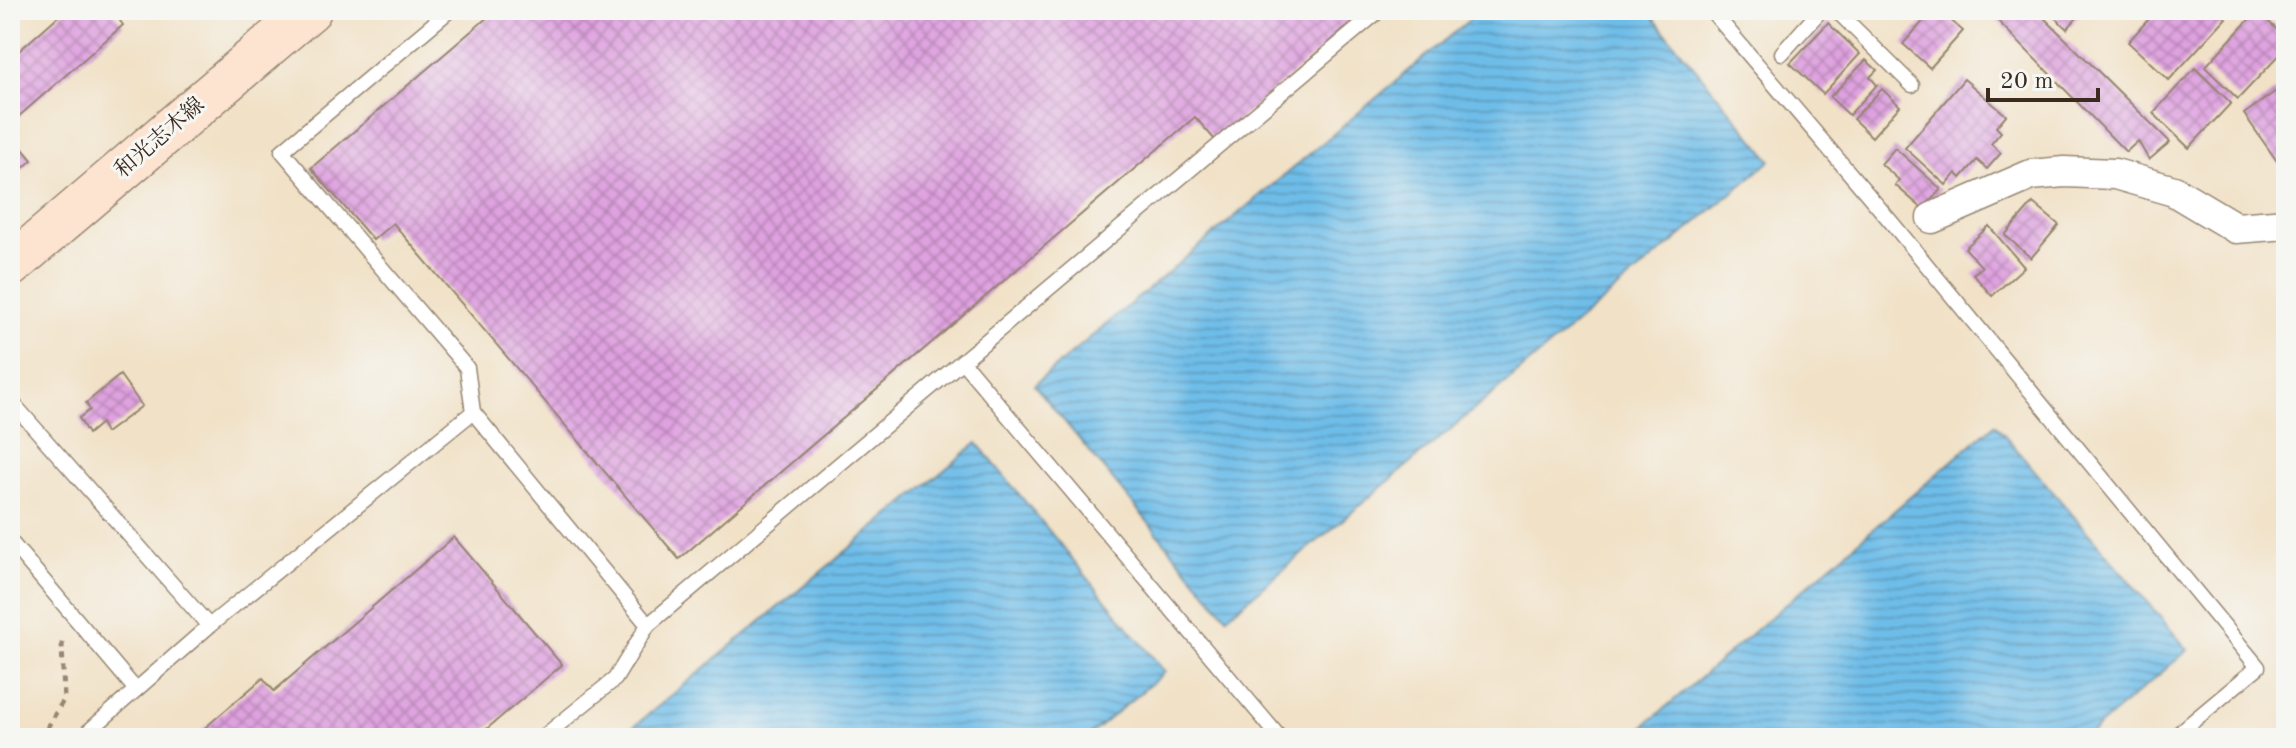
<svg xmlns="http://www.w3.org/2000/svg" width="2296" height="748" font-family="'Old Standard TT','Noto Serif JP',serif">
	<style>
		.water { fill: url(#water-rules); stroke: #547484; stroke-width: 2 }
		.building { fill: url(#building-cross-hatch) }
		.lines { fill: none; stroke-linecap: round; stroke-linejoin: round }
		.service-casing { stroke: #968672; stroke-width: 17 }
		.minor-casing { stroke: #968672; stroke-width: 33 }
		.secondary-casing { stroke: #968672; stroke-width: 45 }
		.path { stroke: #968672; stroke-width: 5; stroke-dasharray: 6 6; stroke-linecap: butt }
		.service { stroke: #fff; stroke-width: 14 }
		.minor { stroke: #fff; stroke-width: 30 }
		.secondary { stroke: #fde4d1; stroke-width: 42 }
		.labels { text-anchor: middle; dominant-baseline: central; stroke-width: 6; stroke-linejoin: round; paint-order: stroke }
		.street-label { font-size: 22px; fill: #3b2a1e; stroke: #f6f6f2 }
	</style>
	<defs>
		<pattern id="water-rules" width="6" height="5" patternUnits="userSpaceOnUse" patternTransform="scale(2)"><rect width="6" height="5" fill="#6ebde9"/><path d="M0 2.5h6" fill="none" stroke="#5c9abc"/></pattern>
		<pattern id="building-cross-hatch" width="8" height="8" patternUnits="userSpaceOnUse" patternTransform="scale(2)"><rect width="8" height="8" fill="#dfa2e0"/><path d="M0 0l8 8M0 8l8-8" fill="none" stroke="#b684b5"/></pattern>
	</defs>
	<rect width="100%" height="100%" fill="#f6f6f2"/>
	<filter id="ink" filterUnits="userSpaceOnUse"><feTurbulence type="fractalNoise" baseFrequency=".0125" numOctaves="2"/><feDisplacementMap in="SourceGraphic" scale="16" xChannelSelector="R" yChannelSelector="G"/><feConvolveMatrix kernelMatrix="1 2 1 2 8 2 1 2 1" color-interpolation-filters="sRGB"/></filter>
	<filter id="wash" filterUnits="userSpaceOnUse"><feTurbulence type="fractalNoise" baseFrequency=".006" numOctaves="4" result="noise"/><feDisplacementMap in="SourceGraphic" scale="32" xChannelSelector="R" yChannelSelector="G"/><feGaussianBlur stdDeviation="1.8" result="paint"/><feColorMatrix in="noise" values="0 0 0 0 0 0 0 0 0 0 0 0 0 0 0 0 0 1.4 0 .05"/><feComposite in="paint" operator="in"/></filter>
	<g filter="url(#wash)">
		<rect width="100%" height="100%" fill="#f1e1c6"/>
		<!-- water -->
		<path class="water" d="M1481 10H1647L1771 160 1227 617 1034 385Z
			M1995 424 2188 650 2085 738H1630Z
			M977 443 1165 672 1086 738H620Z"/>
		<g id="blocks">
			<!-- building -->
			<path class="building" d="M65 10H112L123 25 18 117 10 108V59Z
				M496 10H1367L1215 140 1195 117 679 559 393 223 373 240 311 168Z
				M1933 10H1939L1963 31 1930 68 1903 44Z
				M2003 10H2018L2025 14 2036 10 2170 142 2149 160 2138 141 2126 152 1995 18Z
				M2047 10H2084L2067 29Z
				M2157 10H2217L2226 18 2169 80 2128 42Z
				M2257 11 2286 38V48L2238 99 2205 67Z
				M1828 23 1860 54 1823 94 1790 63Z
				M1866 60 1877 70 1870 77 1877 85 1849 115 1830 97Z
				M2195 68 2231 103 2189 148 2153 113Z
				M1964 79 2006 115 1996 127 2001 132 1991 144 2001 153 1987 169 1977 160 1961 178 1956 173 1946 185 1905 148Z
				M2286 84V174L2244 114Z
				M1882 89 1900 106 1872 137 1853 119Z
				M10 133 32 160 10 180Z
				M1895 148 1941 189 1923 209 1895 185 1899 180 1881 164Z
				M2033 203 2059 225 2031 258 2005 235Z
				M1989 226 2024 267 1992 296 1973 274 1982 267 1965 248Z
				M120 375 142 406 106 433 101 423 88 434 79 418 90 410 86 403Z
				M454 537 562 665 476 738H193L263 678 274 691Z"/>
		</g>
	</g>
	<g filter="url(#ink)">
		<use href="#blocks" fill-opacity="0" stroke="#968672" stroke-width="2"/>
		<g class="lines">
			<!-- service casing -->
			<g class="service-casing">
				<path id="service" d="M450 10 282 151 467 368 473 412
					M1711 10 1892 223 2258 667 2173 738
					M1836 10 1912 85
					M1782 53 1821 10
					M962 361 1280 738
					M10 400 209 626 473 412 648 625 1380 10
					M10 541 136 690
					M81 738 209 626
					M542 738 615 679 648 625"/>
			</g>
			<!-- minor casing -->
			<g class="minor-casing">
				<path id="minor" d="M1932 218 2031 175 2064 172 2115 174 2174 191 2236 228 2286 224"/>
			</g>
			<!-- secondary casing -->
			<g class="secondary-casing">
				<path id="secondary" d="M10 266 310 10"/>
			</g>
			<!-- path -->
			<path class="path" d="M41 738 64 699 62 642"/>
			<!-- service -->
			<use href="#service" class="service"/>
			<!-- minor -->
			<use href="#minor" class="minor"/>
			<!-- secondary -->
			<use href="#secondary" class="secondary"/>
		</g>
	</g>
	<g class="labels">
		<!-- street labels -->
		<g class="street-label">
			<text transform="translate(160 138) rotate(-41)">和光志木線</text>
		</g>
	</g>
	<!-- margin -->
	<rect width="2296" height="748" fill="none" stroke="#f6f6f2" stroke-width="40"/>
	<!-- scale -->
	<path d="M1988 88v12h110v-12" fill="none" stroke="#3b2a1e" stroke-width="4"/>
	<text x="2000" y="88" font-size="24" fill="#3b2a1e" stroke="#f6f6f2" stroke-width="6" paint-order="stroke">20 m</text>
</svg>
